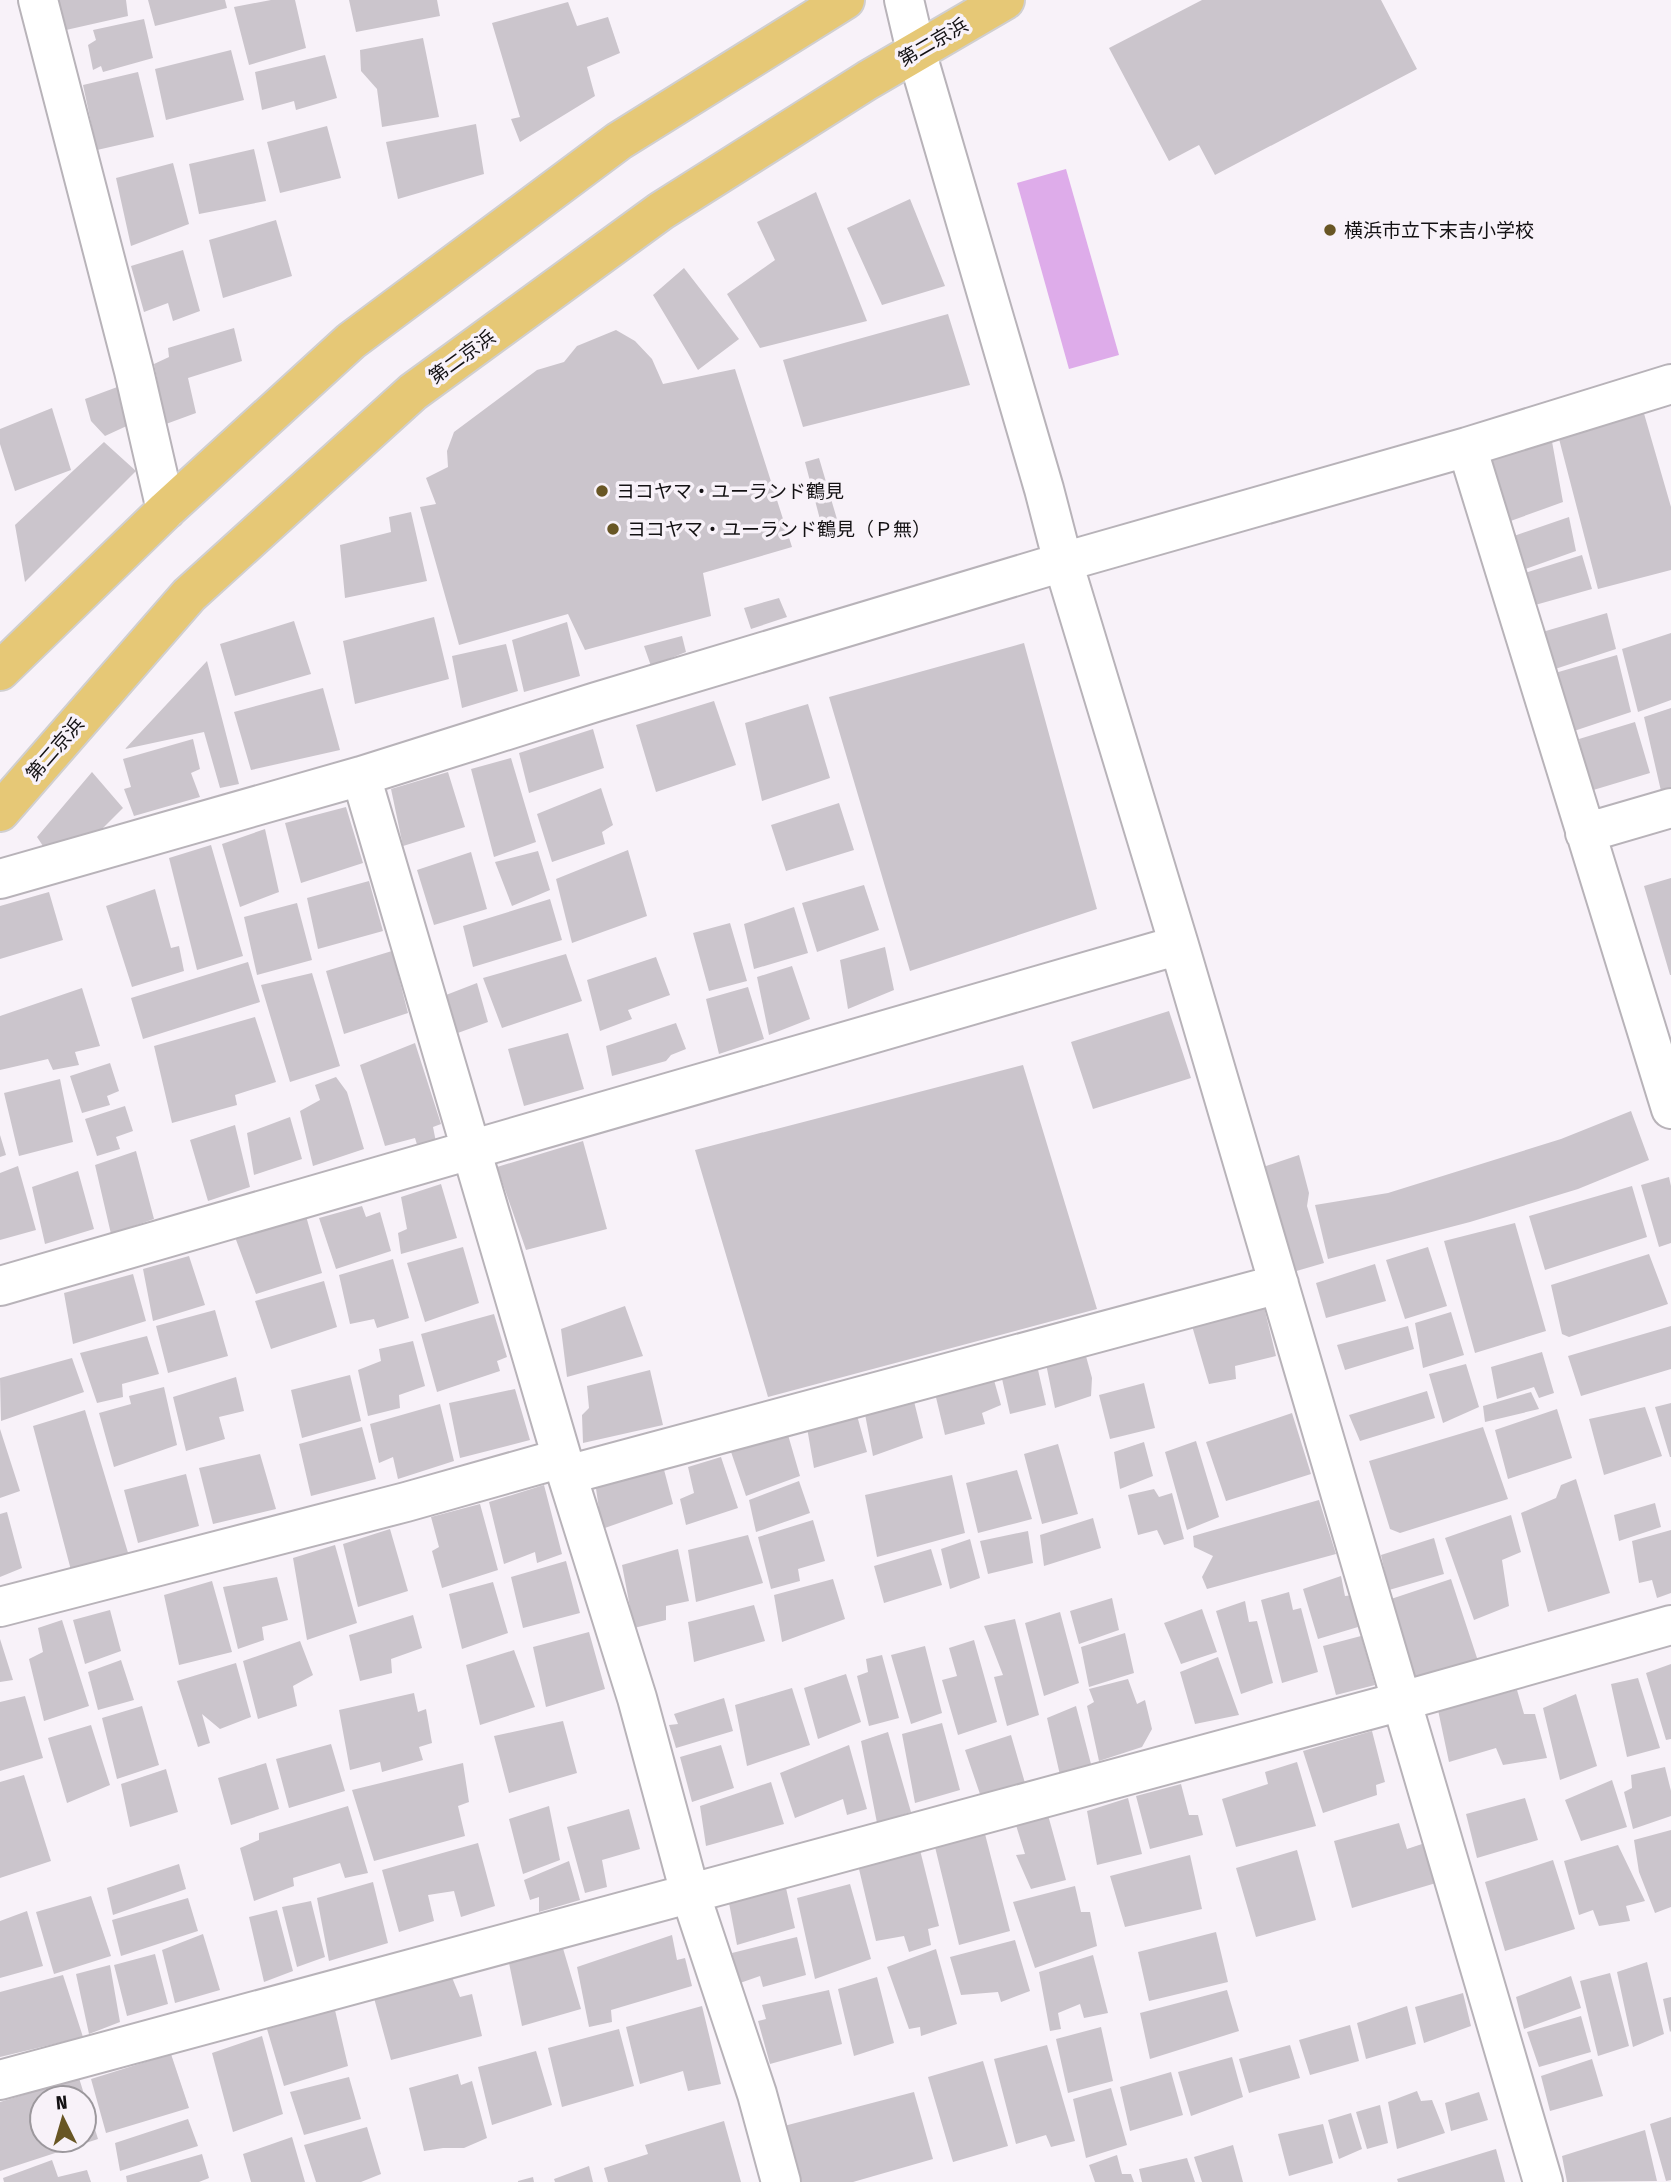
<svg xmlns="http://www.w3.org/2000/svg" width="1671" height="2182" font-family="'Fira Sans Condensed','Noto Sans JP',sans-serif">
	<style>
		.water { fill: #deacea }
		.building { fill: #cbc5cc; fill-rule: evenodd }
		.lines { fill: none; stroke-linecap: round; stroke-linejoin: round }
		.minor-casing { stroke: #b8b3b9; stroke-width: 42 }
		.trunk-casing { stroke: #d0cfd0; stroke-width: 42 }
		.minor { stroke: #fff; stroke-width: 38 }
		.trunk { stroke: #e6c876; stroke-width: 38 }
		.poi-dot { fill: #685624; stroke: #f8f2f9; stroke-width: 2.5 }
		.labels { text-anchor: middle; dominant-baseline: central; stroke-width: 7; stroke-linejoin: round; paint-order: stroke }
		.street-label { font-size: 19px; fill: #131113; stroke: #f8f2f9 }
		.poi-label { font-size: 19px; fill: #131113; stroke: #f8f2f9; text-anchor: start }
	</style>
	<rect width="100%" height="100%" fill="#f8f2f9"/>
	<!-- water -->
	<path class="water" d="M1066 169 1119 355 1069 369 1017 183Z"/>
	<!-- building -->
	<path class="building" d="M58 0H126L128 16 66 30Z
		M148 0H225L227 8 155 26Z
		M271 0H295L306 48 249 65 234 7Z
		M349 0H437L440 16 356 32Z
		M1202 0H1381L1417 69 1215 175 1199 145 1169 161 1109 48Z
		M568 2 577 26 608 17 620 53 587 67 595 96 520 142 511 119 520 117 492 23Z
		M144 19 153 58 103 72 101 66 93 70 88 45 96 40 93 30Z
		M423 38 439 117 382 127 377 89 361 71 360 50Z
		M231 50 244 100 166 120 155 69Z
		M325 55 337 98 296 110 294 101 262 110 255 72Z
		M138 72 154 137 97 150 83 85Z
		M476 124 484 174 398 199 386 142Z
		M327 126 341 178 280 193 267 142Z
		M254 149 266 201 199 214 189 164Z
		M173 163 189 224 131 246 116 178Z
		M816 192 867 321 760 348 727 294 775 260 757 222Z
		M910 199 945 286 882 305 847 228Z
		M276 220 292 276 223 298 209 240Z
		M183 250 200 311 173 321 168 303 144 312 131 266Z
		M684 268 739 339 698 370 653 295Z
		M948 314 970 385 803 427 783 360Z
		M234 328 242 361 188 378 196 413 166 424 154 364 169 357 168 348Z
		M616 330 635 341 652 359 663 384 735 369 792 547 703 573 711 616 585 650 568 614 459 645 420 507 436 504 426 478 448 467 447 451 454 432 537 370 564 362 577 346Z
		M120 386 131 424 105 436 91 421 85 399Z
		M52 408 71 470 15 491 0 444V429Z
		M1643 410 1671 507V570L1598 589 1558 435Z
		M1551 436 1563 502 1505 523 1482 457Z
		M104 442 136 471 25 582 15 525Z
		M819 458 839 526 823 531 805 462Z
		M411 512 427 581 345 598 340 545 391 532 389 517Z
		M1569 517 1576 551 1517 572 1511 537Z
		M1582 555 1592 589 1528 607 1518 575Z
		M779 598 787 617 751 629 744 608Z
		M1607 613 1616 649 1552 670 1539 633Z
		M434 617 449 679 355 704 343 641Z
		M294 621 311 674 235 696 220 644Z
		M567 622 580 676 524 692 512 640Z
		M1671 633V700L1638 712 1622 649Z
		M682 636 686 652 651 666 644 646Z
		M1024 643 1097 909 910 971 829 697Z
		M506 644 518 691 462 708 452 656Z
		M1617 655 1631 712 1574 731 1555 673Z
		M207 661 239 784 220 788 204 732 125 749Z
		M323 688 340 750 251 770 234 712Z
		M714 701 736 765 656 792 636 725Z
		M808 704 830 778 762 801 745 723Z
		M1671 708V788L1661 791 1644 717Z
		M1635 722 1650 773 1590 791 1579 739Z
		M593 729 604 768 529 793 519 753Z
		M193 739 200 769 191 773 200 797 134 816 124 789 131 787 123 759Z
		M511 758 536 842 494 857 471 769Z
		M92 772 123 808 90 841 49 855 37 837Z
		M448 772 465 827 403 846 391 789Z
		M601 788 613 825 602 832 605 844 552 862 537 814Z
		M839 803 854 850 786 871 771 825Z
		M346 807 363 863 301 883 285 823Z
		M265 829 279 892 240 907 222 844Z
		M211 845 243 956 197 970 169 858Z
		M628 850 647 916 572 943 556 879Z
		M538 851 550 890 512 906 495 862Z
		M471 852 487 909 434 925 417 870Z
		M1671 878V975H1670L1644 886Z
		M369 881 383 931 318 949 307 898Z
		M864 885 879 930 817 952 802 903Z
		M155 889 171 948 179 946 184 971 132 987 106 906Z
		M49 892 63 940 0 959V906Z
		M550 899 562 940 473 967 463 926Z
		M297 903 312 960 257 975 244 917Z
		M794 907 808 953 754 969 744 924Z
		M730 923 747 981 709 991 693 933Z
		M885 947 894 990 848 1009 840 960Z
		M392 951 408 1013 344 1034 326 971Z
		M566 954 582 1001 502 1028 483 978Z
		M656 957 670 995 628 1010 632 1019 600 1031 587 980Z
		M248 962 260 1002 143 1039 131 998Z
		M792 966 810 1019 769 1035 757 977Z
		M312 973 340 1066 290 1082 261 985Z
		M477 983 488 1022 455 1034 446 995Z
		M748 987 764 1039 719 1054 706 999Z
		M82 988 100 1046 75 1052 79 1065 53 1070 48 1059 0 1070V1016Z
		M1169 1011 1191 1078 1093 1109 1071 1042Z
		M255 1017 276 1082 235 1095 237 1105 172 1123 154 1046Z
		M676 1023 686 1049 671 1055 666 1061 612 1076 606 1046Z
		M568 1033 584 1089 524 1106 508 1049Z
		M415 1043 441 1124 433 1127 437 1147 419 1151 415 1138 385 1146 360 1065Z
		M110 1063 119 1091 107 1096 110 1105 82 1113 70 1076Z
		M1023 1065 1097 1309 768 1397 695 1150Z
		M336 1077 347 1092 364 1149 313 1166 300 1111 320 1100 315 1085Z
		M60 1079 73 1142 19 1156 4 1093Z
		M125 1106 133 1131 116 1137 120 1149 97 1156 85 1119Z
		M1631 1111 1649 1160 1578 1189 1470 1222 1328 1259 1315 1205 1388 1193 1561 1139Z
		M290 1117 302 1159 254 1175 247 1133Z
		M235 1125 250 1187 208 1201 190 1140Z
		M0 1135 6 1155 0 1157Z
		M583 1141 607 1229 526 1250 497 1167Z
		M136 1151 154 1219 111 1234 95 1165Z
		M1299 1155 1309 1193 1307 1206 1324 1263 1293 1272 1260 1168Z
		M18 1166 36 1230 0 1240V1173Z
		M78 1171 94 1229 45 1244 32 1187Z
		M1669 1177 1671 1186V1243L1659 1247 1641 1185Z
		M441 1184 457 1238 401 1254 398 1233 407 1229 401 1197Z
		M1632 1186 1647 1237 1545 1270 1529 1216Z
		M362 1206 366 1217 380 1212 391 1251 336 1269 319 1218Z
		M306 1216 322 1273 256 1294 235 1237Z
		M1515 1223 1546 1331 1475 1353 1444 1241Z
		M463 1247 479 1303 425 1322 407 1263Z
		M1428 1247 1447 1306 1405 1319 1386 1260Z
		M1649 1254 1668 1304 1569 1337 1562 1334 1551 1285Z
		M189 1256 205 1305 153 1321 143 1269Z
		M393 1259 409 1318 377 1328 374 1319 350 1324 339 1275Z
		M1375 1264 1386 1301 1326 1318 1316 1283Z
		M133 1274 146 1321 73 1344 64 1293Z
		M324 1281 337 1327 271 1349 255 1301Z
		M1262 1299 1276 1356 1235 1366 1236 1379 1209 1384 1190 1319Z
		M625 1306 643 1356 567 1377 561 1329Z
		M215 1310 228 1356 168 1373 156 1326Z
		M1451 1312 1464 1355 1423 1368 1415 1323Z
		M494 1314 507 1357 497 1361 500 1371 437 1392 421 1334Z
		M1408 1326 1414 1349 1345 1370 1337 1345Z
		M1671 1326V1369L1581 1396 1568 1356Z
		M147 1336 159 1374 122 1384 123 1397 97 1403 80 1353Z
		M413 1341 425 1386 399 1395 400 1408 368 1416 358 1370 381 1361 379 1349Z
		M1084 1349 1092 1378 1091 1396 1055 1408 1045 1359Z
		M1542 1352 1554 1393 1539 1398 1534 1387 1497 1399 1491 1367Z
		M72 1358 84 1392 1 1421 0 1378Z
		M1036 1361 1046 1405 1010 1414 1000 1370Z
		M1466 1364 1479 1407 1443 1423 1429 1374Z
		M650 1370 663 1425 583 1443 582 1415 589 1408 587 1386Z
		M992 1373 1001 1405 982 1413 985 1424 945 1435 934 1389Z
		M350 1375 361 1421 302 1438 291 1390Z
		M236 1377 244 1411 219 1417 225 1439 186 1451 173 1397Z
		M1144 1383 1155 1428 1110 1439 1099 1395Z
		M164 1387 177 1445 114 1467 99 1413 131 1404 129 1396Z
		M515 1389 530 1440 460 1458 449 1403Z
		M1427 1391 1435 1418 1360 1441 1349 1415Z
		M1531 1392 1539 1409 1485 1422 1483 1406Z
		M912 1393 923 1438 873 1456 864 1409Z
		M1671 1403V1457H1670L1655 1407Z
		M440 1404 454 1461 398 1479 393 1457 379 1463 370 1424Z
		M1645 1407 1662 1456 1604 1475 1589 1419Z
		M855 1408 867 1452 814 1468 806 1422Z
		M1557 1409 1572 1458 1508 1479 1495 1430Z
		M85 1410 129 1556 72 1574 33 1426Z
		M1292 1413 1311 1474 1226 1501 1206 1442Z
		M362 1427 376 1479 311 1496 299 1444Z
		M1483 1427 1508 1499 1400 1533 1390 1529 1369 1461Z
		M786 1428 800 1476 746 1496 729 1446Z
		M0 1429 20 1491 0 1498Z
		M1196 1441 1219 1517 1187 1530 1165 1452Z
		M1144 1442 1153 1476 1120 1489 1114 1452Z
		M1058 1444 1078 1514 1042 1524 1024 1454Z
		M260 1454 276 1509 213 1524 199 1468Z
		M721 1457 738 1508 686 1525 680 1499 694 1493 688 1467Z
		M662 1462 673 1504 602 1529 595 1482Z
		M1017 1470 1032 1519 978 1533 966 1483Z
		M186 1474 199 1526 138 1543 124 1490Z
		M952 1475 965 1533 877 1557 865 1495Z
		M1576 1479 1610 1593 1548 1612 1521 1513 1556 1498 1561 1485Z
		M799 1481 810 1513 756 1532 749 1500Z
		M544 1485 562 1554 537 1563 535 1552 504 1564 489 1502Z
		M1154 1489 1159 1497 1172 1493 1184 1539 1164 1545 1157 1530 1138 1535 1128 1495Z
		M1319 1500 1336 1554 1207 1589 1202 1577 1213 1556 1194 1547 1193 1536Z
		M1655 1503 1661 1527 1619 1541 1614 1515Z
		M480 1504 498 1570 442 1588 432 1551 439 1547 431 1517Z
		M7 1512 22 1568 0 1577V1514Z
		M1511 1515 1521 1552 1502 1560 1509 1606 1474 1620 1445 1538Z
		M1093 1518 1101 1548 1044 1566 1040 1535Z
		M813 1520 825 1561 798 1569 800 1581 771 1589 758 1537Z
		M390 1529 408 1591 358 1607 343 1544Z
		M1671 1530V1593L1657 1598 1652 1580 1639 1583 1632 1541Z
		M1028 1531 1033 1563 988 1574 980 1541Z
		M748 1535 763 1583 696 1602 688 1550Z
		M1434 1538 1444 1574 1389 1590 1381 1555Z
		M970 1539 980 1578 950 1589 941 1549Z
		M335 1545 357 1623 307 1640 293 1558Z
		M678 1549 689 1601 666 1606V1620L634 1628 622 1565Z
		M931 1549 942 1585 884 1603 874 1566Z
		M566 1561 580 1613 523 1628 511 1577Z
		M1341 1576 1345 1596 1354 1595 1358 1627 1318 1639 1303 1589Z
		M277 1577 288 1620 262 1627 264 1640 238 1649 223 1587Z
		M833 1579 845 1619 782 1642 774 1595Z
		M1451 1579 1478 1661 1413 1680 1388 1600Z
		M212 1581 232 1652 179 1665 164 1595Z
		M493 1582 508 1633 462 1649 449 1594Z
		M1289 1592 1293 1610 1301 1608 1318 1672 1282 1683 1261 1600Z
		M1112 1598 1119 1630 1079 1644 1070 1611Z
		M1245 1601 1249 1622 1257 1621 1273 1683 1241 1694 1216 1611Z
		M754 1605 765 1641 694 1662 688 1622Z
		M1202 1609 1217 1652 1181 1664 1164 1623Z
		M110 1610 121 1651 85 1664 73 1620Z
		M1060 1612 1079 1683 1044 1696 1025 1623Z
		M413 1615 422 1648 391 1659 392 1673 360 1681 349 1635Z
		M1015 1619 1039 1715 1007 1726 994 1677 1003 1675 984 1626Z
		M62 1620 89 1706 44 1721 29 1659 43 1652 38 1628Z
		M589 1632 605 1689 546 1707 533 1647Z
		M1125 1633 1134 1673 1089 1687 1081 1647Z
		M1361 1636 1375 1685 1336 1695 1323 1646Z
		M0 1639 13 1680 0 1682Z
		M974 1640 997 1722 958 1735 942 1680 957 1676 949 1648Z
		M300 1641 313 1675 293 1686 297 1706 258 1719 243 1661Z
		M925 1646 942 1713 911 1724 891 1655Z
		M514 1650 535 1707 480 1725 466 1665Z
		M882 1655 899 1718 869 1726 857 1676 868 1672 866 1659Z
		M1218 1657 1239 1715 1195 1724 1180 1672Z
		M121 1660 134 1700 98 1710 88 1672Z
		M236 1663 251 1717 220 1729 202 1714 210 1743 198 1747 177 1681Z
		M1671 1664V1739L1666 1740 1646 1673Z
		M846 1674 861 1722 818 1739 804 1688Z
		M1638 1678 1660 1748 1627 1757 1611 1684Z
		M1128 1679 1137 1704 1145 1700 1152 1729 1142 1747 1099 1761 1087 1706 1094 1702 1089 1689Z
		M792 1688 810 1745 747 1766 735 1705Z
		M1517 1690 1524 1714H1535L1547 1758 1503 1765 1496 1748 1449 1762 1438 1710Z
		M414 1693 418 1712 426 1709 432 1743 419 1747 423 1760 382 1772 380 1762 350 1770 339 1710Z
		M1576 1694 1597 1766 1560 1780 1543 1708Z
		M25 1696 43 1758 0 1771V1702Z
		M724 1698 733 1731 676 1748 669 1725 678 1724 674 1714Z
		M142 1706 159 1765 117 1779 102 1718Z
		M1076 1706 1091 1764 1060 1775 1047 1718Z
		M563 1721 577 1773 509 1793 494 1736Z
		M942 1723 960 1790 915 1803 902 1734Z
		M91 1725 110 1785 67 1803 48 1738Z
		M1372 1731 1385 1782 1376 1785 1377 1795 1323 1813 1303 1751Z
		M888 1732 911 1812 877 1823 861 1741Z
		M1011 1735 1025 1783 980 1794 965 1750Z
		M331 1744 345 1791 289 1808 276 1759Z
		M721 1745 734 1788 692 1802 680 1757Z
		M849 1745 867 1809 847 1815 843 1799 795 1818 780 1773Z
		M1297 1762 1316 1826 1236 1847 1222 1799 1268 1784 1265 1772Z
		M266 1763 279 1809 231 1825 218 1778Z
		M463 1763 469 1802 458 1806 465 1836 374 1861 352 1790Z
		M1665 1767 1671 1791V1816L1633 1829 1624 1792 1632 1788 1631 1775Z
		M166 1769 178 1812 130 1827 121 1784Z
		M24 1775 51 1861 0 1878V1782Z
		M1612 1780 1627 1827 1581 1841 1565 1800Z
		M771 1782 784 1824 706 1846 700 1806Z
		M1181 1784 1189 1815H1198L1203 1835 1150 1849 1136 1796Z
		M1128 1798 1142 1854 1097 1865 1087 1811Z
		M1525 1798 1538 1840 1477 1858 1466 1814Z
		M348 1806 368 1873 345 1878 340 1863 293 1878 294 1886 254 1901 240 1848 259 1840V1833Z
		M549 1806 560 1860 523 1874 509 1819Z
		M629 1809 640 1849 602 1860 607 1887 585 1893 567 1827Z
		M1048 1815 1066 1880 1031 1889 1016 1855 1025 1854 1015 1822Z
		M1399 1823 1407 1849 1422 1844 1436 1883 1352 1908 1334 1841Z
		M1671 1830V1907L1655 1913 1639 1872 1634 1840Z
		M985 1834 1010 1931 959 1945 935 1847Z
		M478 1843 495 1906 461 1917 454 1891 428 1895 434 1921 399 1932 382 1870Z
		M1618 1845 1645 1901 1626 1906 1630 1921 1599 1926 1593 1910 1579 1915 1564 1861Z
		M920 1850 939 1926 928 1929 931 1945 909 1952 904 1936 876 1941 859 1869Z
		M1297 1850 1316 1920 1256 1937 1236 1868Z
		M1190 1855 1202 1909 1125 1927 1110 1876Z
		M1553 1860 1575 1929 1505 1951 1485 1882Z
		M569 1861 580 1900 539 1912V1897L530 1900 524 1880Z
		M179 1864 186 1889 113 1915 107 1888Z
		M373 1882 388 1943 329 1961 317 1898Z
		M850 1884 871 1959 815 1979 797 1898Z
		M1075 1886 1081 1912H1090L1097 1946 1035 1968 1013 1902Z
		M786 1888 795 1928 737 1945 729 1903Z
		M91 1896 111 1956 54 1974 36 1912Z
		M188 1898 198 1931 121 1956 112 1920Z
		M311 1901 325 1957 297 1967 282 1907Z
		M277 1910 293 1971 264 1982 249 1917Z
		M27 1911 43 1966 0 1978V1921Z
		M1216 1932 1228 1982 1149 2001 1138 1952Z
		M203 1934 220 1990 175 2003 162 1950Z
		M672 1935 677 1960 685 1958 692 1986 611 2010 612 2022 589 2027 577 1967Z
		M797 1937 806 1975 763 1987 760 1976 740 1983 732 1953Z
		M1015 1940 1030 1991 1001 2002 998 1992 961 1995 950 1957Z
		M562 1945 581 2009 522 2026 509 1963Z
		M936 1949 957 2024 921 2036 920 2027 909 2029 887 1967Z
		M155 1954 168 2004 127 2016 114 1965Z
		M1093 1955 1108 2013 1084 2018 1080 2004 1058 2013 1061 2029 1050 2031 1039 1972Z
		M1647 1962 1664 2034 1633 2047 1617 1972Z
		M110 1965 120 2022 89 2034 76 1974Z
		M1610 1973 1629 2046 1598 2056 1580 1981Z
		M63 1975 83 2037 0 2057V1992Z
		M451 1975 460 1997 472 1994 482 2036 391 2060 374 1998Z
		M1571 1976 1581 2008 1524 2029 1516 1997Z
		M877 1977 894 2043 854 2056 838 1989Z
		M829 1990 842 2044 770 2064 758 2021 766 2019 762 2005Z
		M1227 1990 1239 2031 1150 2059 1140 2013Z
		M1463 1993 1471 2026 1424 2043 1415 2007Z
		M1671 1997V2031L1670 2032 1663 1999Z
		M702 2006 721 2084 688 2091 683 2071 640 2084 626 2027Z
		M1407 2006 1416 2044 1366 2059 1357 2023Z
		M335 2010 348 2066 284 2086 267 2029Z
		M1581 2016 1591 2052 1539 2067 1527 2032Z
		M1350 2025 1359 2061 1310 2075 1299 2040Z
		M1101 2027 1113 2081 1068 2093 1056 2039Z
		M619 2029 634 2086 562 2107 548 2048Z
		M262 2036 283 2114 233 2132 212 2053Z
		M1047 2045 1075 2141 1051 2147 1046 2135 1016 2144 994 2059Z
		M1290 2045 1300 2078 1249 2093 1239 2059Z
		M536 2051 552 2105 492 2125 478 2067Z
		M171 2054 189 2108 106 2133 91 2079Z
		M1232 2057 1243 2097 1191 2116 1178 2072Z
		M1592 2059 1603 2096 1550 2111 1541 2076Z
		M983 2061 1008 2146 953 2162 928 2077Z
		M1171 2072 1183 2115 1130 2131 1120 2087Z
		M458 2074 461 2085 472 2081 487 2138 464 2148H443L424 2151 409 2088Z
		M349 2077 361 2119 304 2135 290 2092Z
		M79 2078 98 2139 0 2171V2102ZM42 2098H84V2140H42Z
		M1111 2088 1127 2145 1086 2158 1073 2099Z
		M1417 2091 1421 2101 1432 2100 1445 2133 1397 2149 1388 2102Z
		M914 2092 933 2159 853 2182H802L784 2126Z
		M1479 2092 1488 2120 1451 2131 1445 2103Z
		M1380 2105 1388 2143 1367 2149 1356 2112Z
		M1351 2113 1362 2149 1339 2159 1328 2120Z
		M1671 2117V2180L1666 2181 1650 2124Z
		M188 2119 198 2146 120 2171 115 2143Z
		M724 2121 741 2182H608L604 2168 648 2154 645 2145Z
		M1323 2124 1333 2163 1289 2176 1278 2134Z
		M367 2127 381 2174 361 2182H316L304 2145Z
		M1645 2130 1657 2181 1567 2182 1562 2156Z
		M292 2137 305 2182H251L243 2154Z
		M1233 2145 1243 2182H1202L1194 2157Z
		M1496 2149 1505 2182H1398L1397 2179Z
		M202 2154 209 2178 199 2182H127L126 2176Z
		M1117 2155 1122 2174H1131L1134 2182H1095L1089 2165Z
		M1187 2158 1195 2182H1142L1139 2169Z
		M52 2160 58 2177 87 2170 91 2182H4L3 2178Z
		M589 2166 593 2182H555L554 2179Z
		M533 2177 534 2182H518V2181Z"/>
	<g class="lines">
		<!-- minor casing -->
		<g class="minor-casing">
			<path id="minor" d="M38 0 134 371 166 510
				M904 0 916 51 1044 489 1063 562 1179 945 1543 2182
				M1467 447 1671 1109
				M361 776 567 1475 637 1698 690 1893 757 2094 781 2182
				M1585 833 1671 808
				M0 879 361 776 596 702 1063 562 1467 447 1671 384
				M0 1286 1179 945
				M567 1475 1279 1284
				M0 1607 406 1502 562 1458
				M0 2080 1402 1701 1671 1625"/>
		</g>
		<!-- trunk casing -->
		<g class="trunk-casing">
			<path id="trunk" d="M0 671 166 510 351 341 619 141 845 0
				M0 812 189 595 413 392 661 211 868 80 1005 0"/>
		</g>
		<!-- minor -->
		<use href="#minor" class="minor"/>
		<!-- trunk -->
		<use href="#trunk" class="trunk"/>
	</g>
	<!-- markers -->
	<g class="poi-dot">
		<circle cx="1330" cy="230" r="7"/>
		<circle cx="602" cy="491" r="7"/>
		<circle cx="613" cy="529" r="7"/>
	</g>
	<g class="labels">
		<!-- street labels -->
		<g class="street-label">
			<text transform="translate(933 42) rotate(-30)">第二京浜</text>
			<text transform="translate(462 357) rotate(-36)">第二京浜</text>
			<text transform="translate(55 749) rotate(-49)">第二京浜</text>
		</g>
		<!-- poi labels -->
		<g class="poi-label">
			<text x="1344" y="230">横浜市立下末吉小学校</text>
			<text x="616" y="491">ヨコヤマ・ユーランド鶴見</text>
			<text x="627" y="529">ヨコヤマ・ユーランド鶴見（Ｐ無）</text>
		</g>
	</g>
	<!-- north arrow -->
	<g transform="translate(63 2119) rotate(355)"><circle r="33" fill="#f8f2f9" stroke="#9c989d" stroke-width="2"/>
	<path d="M0-5L12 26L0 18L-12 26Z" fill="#685624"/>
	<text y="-10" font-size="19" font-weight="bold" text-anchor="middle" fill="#131113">N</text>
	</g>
</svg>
